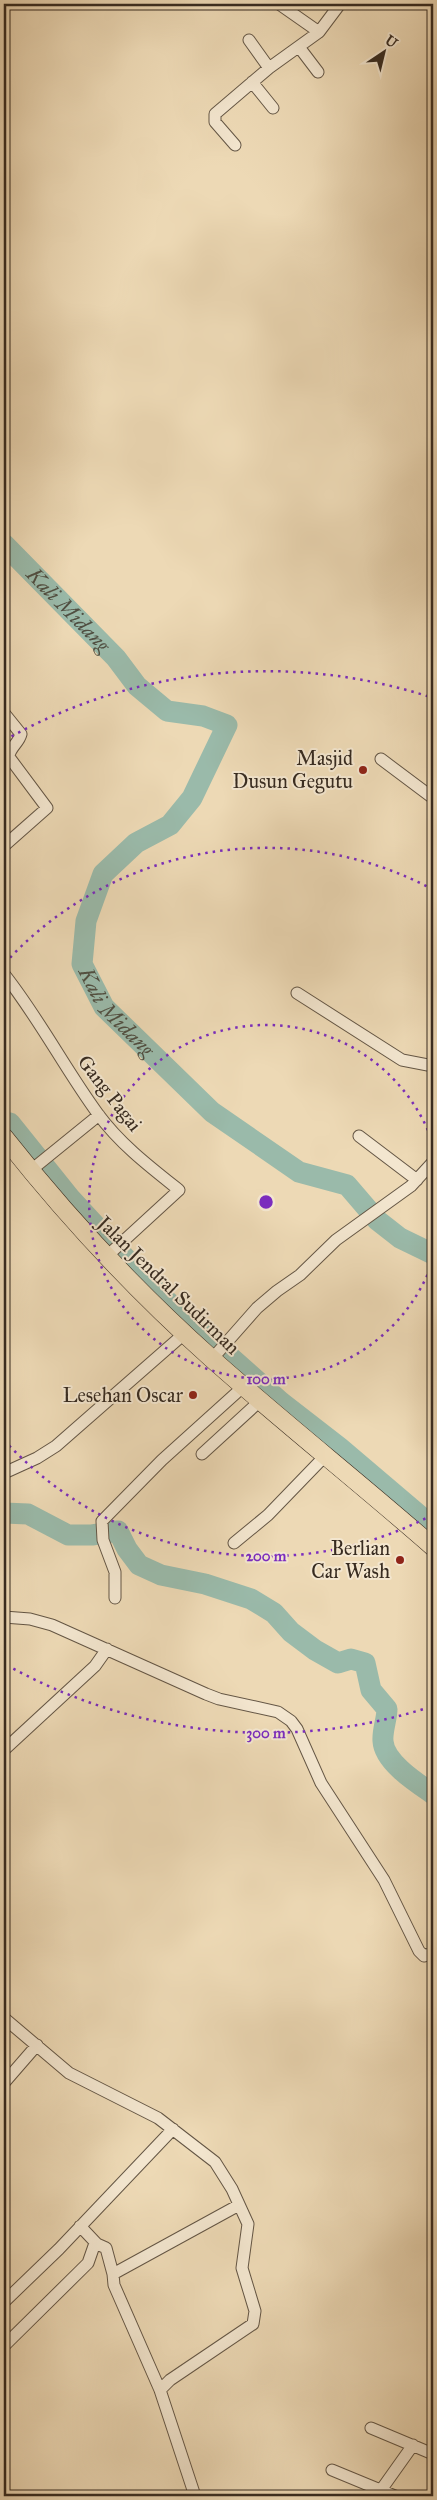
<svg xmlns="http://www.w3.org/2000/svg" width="437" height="2500" font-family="'IM FELL Great Primer',serif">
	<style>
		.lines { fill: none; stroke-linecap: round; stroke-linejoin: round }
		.river { stroke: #9abaaa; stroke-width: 21 }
		.minor-casing { stroke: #645645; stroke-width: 13 }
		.highway-casing { stroke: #372b20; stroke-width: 19 }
		.minor { stroke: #f3e6cf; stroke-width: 11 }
		.highway { stroke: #edd9b5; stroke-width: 18 }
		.ring { fill: none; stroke: #7b2cbf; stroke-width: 2.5; stroke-dasharray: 2.5 5 }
		.poi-dot { fill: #8f2418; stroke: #f3e6cf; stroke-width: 2 }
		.labels { text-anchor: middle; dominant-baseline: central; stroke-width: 4; stroke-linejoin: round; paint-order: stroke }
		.poi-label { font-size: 20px; fill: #372b20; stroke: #f3e6cf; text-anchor: end }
		.street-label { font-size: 20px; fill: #372b20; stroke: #f3e6cf }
		.water-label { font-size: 21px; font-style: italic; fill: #504f42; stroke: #f3e6cf }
		.centre { fill: #7b2cbf; stroke: #f3e6cf; stroke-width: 2.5 }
		.ring-label { font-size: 15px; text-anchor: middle; font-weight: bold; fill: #7b2cbf; stroke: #f3e6cf; stroke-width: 4; stroke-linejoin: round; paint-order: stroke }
	</style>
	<rect width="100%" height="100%" fill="#edd9b5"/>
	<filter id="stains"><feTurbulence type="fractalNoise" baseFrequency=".004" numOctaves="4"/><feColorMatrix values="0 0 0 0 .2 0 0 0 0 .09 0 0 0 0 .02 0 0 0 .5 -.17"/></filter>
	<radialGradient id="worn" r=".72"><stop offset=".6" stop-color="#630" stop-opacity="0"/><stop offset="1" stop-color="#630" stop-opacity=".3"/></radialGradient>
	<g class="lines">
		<!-- river -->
		<g class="river">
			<path id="s1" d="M4 544 116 658 137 686 167 711 203 716 227 725 192 798 170 825 136 843 103 874 86 921 82 964 104 1007 212 1112 299 1172 347 1185 377 1220 400 1238 433 1254"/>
			<path d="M10 1123 71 1199 156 1291 281 1402 339 1447 433 1527"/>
			<path d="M4 1513 28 1514 68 1535H92L118 1531 127 1549 139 1565 161 1575 205 1584 251 1599 274 1613 291 1632 315 1650 338 1663 351 1659 365 1663 371 1690 387 1709C387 1719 382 1731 383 1741 384 1762 417 1783 433 1794"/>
		</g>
		<!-- minor casing -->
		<g class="minor-casing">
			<path id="minor" d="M279 4 319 32 340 4
				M249 40 269 68
				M299 47 318 72
				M252 82 273 108
				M235 145 215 122V114L269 68 319 32
				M4 713 21 734C19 743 9 748 9 757L47 808 4 846
				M381 759 433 798
				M4 974C39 1018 65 1069 98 1114 120 1144 150 1167 179 1190L106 1257
				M297 993 402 1060 433 1066
				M359 1136 417 1180
				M30 1171 99 1115
				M212 1359 257 1308 277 1291 300 1275 336 1240 411 1186 433 1162
				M202 1454 261 1400
				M4 1473 37 1458 56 1446 185 1333
				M234 1543 268 1515 325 1456
				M115 1598V1572L103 1540 102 1521 162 1460 244 1386
				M4 1617 30 1619 52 1625 206 1694 219 1699 278 1712 291 1721 297 1729 321 1783 384 1880 419 1951 424 1956 433 1953
				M4 1750 95 1666 107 1649
				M4 2018 69 2073 158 2118 215 2162 232 2189 248 2224 242 2268 255 2311 253 2324 170 2380 160 2390 195 2496
				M4 2083 37 2045
				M80 2226 97 2244 106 2248 113 2274
				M4 2302 59 2249 173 2129
				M4 2346 88 2263 95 2243
				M160 2390 114 2285 113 2274 239 2205
				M371 2428 433 2454
				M332 2470 395 2496
				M381 2490 413 2445"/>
		</g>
		<!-- highway casing -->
		<g class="highway-casing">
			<path id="highway" d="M4 1137C67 1217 135 1290 211 1358 284 1423 360 1483 433 1547"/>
		</g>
		<!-- minor -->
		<use href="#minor" class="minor"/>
		<!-- highway -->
		<use href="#highway" class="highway"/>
	</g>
	<!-- distance rings -->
	<g class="ring">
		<path d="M433 1261A177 177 0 1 1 433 1143"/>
		<path d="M432 1515A354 354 0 0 1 5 1441M5 963A354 354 0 0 1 432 889"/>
		<path d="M430 1707A531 531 0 0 1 5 1664M5 740A531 531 0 0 1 430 697"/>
	</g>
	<!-- markers -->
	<g class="poi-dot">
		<circle cx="363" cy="770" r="5"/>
		<circle cx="193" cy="1395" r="5"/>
		<circle cx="400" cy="1560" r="5"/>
	</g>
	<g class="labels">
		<!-- poi labels -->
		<g class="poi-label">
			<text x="353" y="758">Masjid<tspan x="353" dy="23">Dusun Gegutu</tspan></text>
			<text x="183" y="1395">Lesehan Oscar</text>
			<text x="390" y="1548">Berlian<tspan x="390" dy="23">Car Wash</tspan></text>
		</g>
		<!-- street labels -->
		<g class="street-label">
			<text transform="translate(110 1093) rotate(52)">Gang Pagai</text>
			<text transform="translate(169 1285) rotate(44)">Jalan Jendral Sudirman</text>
		</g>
		<!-- water labels -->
		<g class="water-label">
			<text stroke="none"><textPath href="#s1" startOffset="92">Kali Midang</textPath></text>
			<text stroke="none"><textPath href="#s1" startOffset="648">Kali Midang</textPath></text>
		</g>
	</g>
	<circle cx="266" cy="1202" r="8" class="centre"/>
	<g class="ring-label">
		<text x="266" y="1384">100 m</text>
		<text x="266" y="1561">200 m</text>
		<text x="266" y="1738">300 m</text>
	</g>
	<!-- margin -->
	<rect width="437" height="2500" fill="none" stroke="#edd9b5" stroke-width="20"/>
	<rect x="5" y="5" width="427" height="2490" fill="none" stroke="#372b20" stroke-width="2.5"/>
	<rect x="10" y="10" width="417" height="2480" fill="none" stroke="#372b20"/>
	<!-- north arrow -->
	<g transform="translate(384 52) rotate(35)" stroke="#f3e6cf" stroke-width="4" paint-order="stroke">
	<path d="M0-4L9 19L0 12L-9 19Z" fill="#372b20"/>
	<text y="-8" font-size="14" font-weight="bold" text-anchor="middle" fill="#372b20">U</text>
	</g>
	<rect width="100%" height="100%" filter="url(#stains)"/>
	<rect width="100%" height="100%" fill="url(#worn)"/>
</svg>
